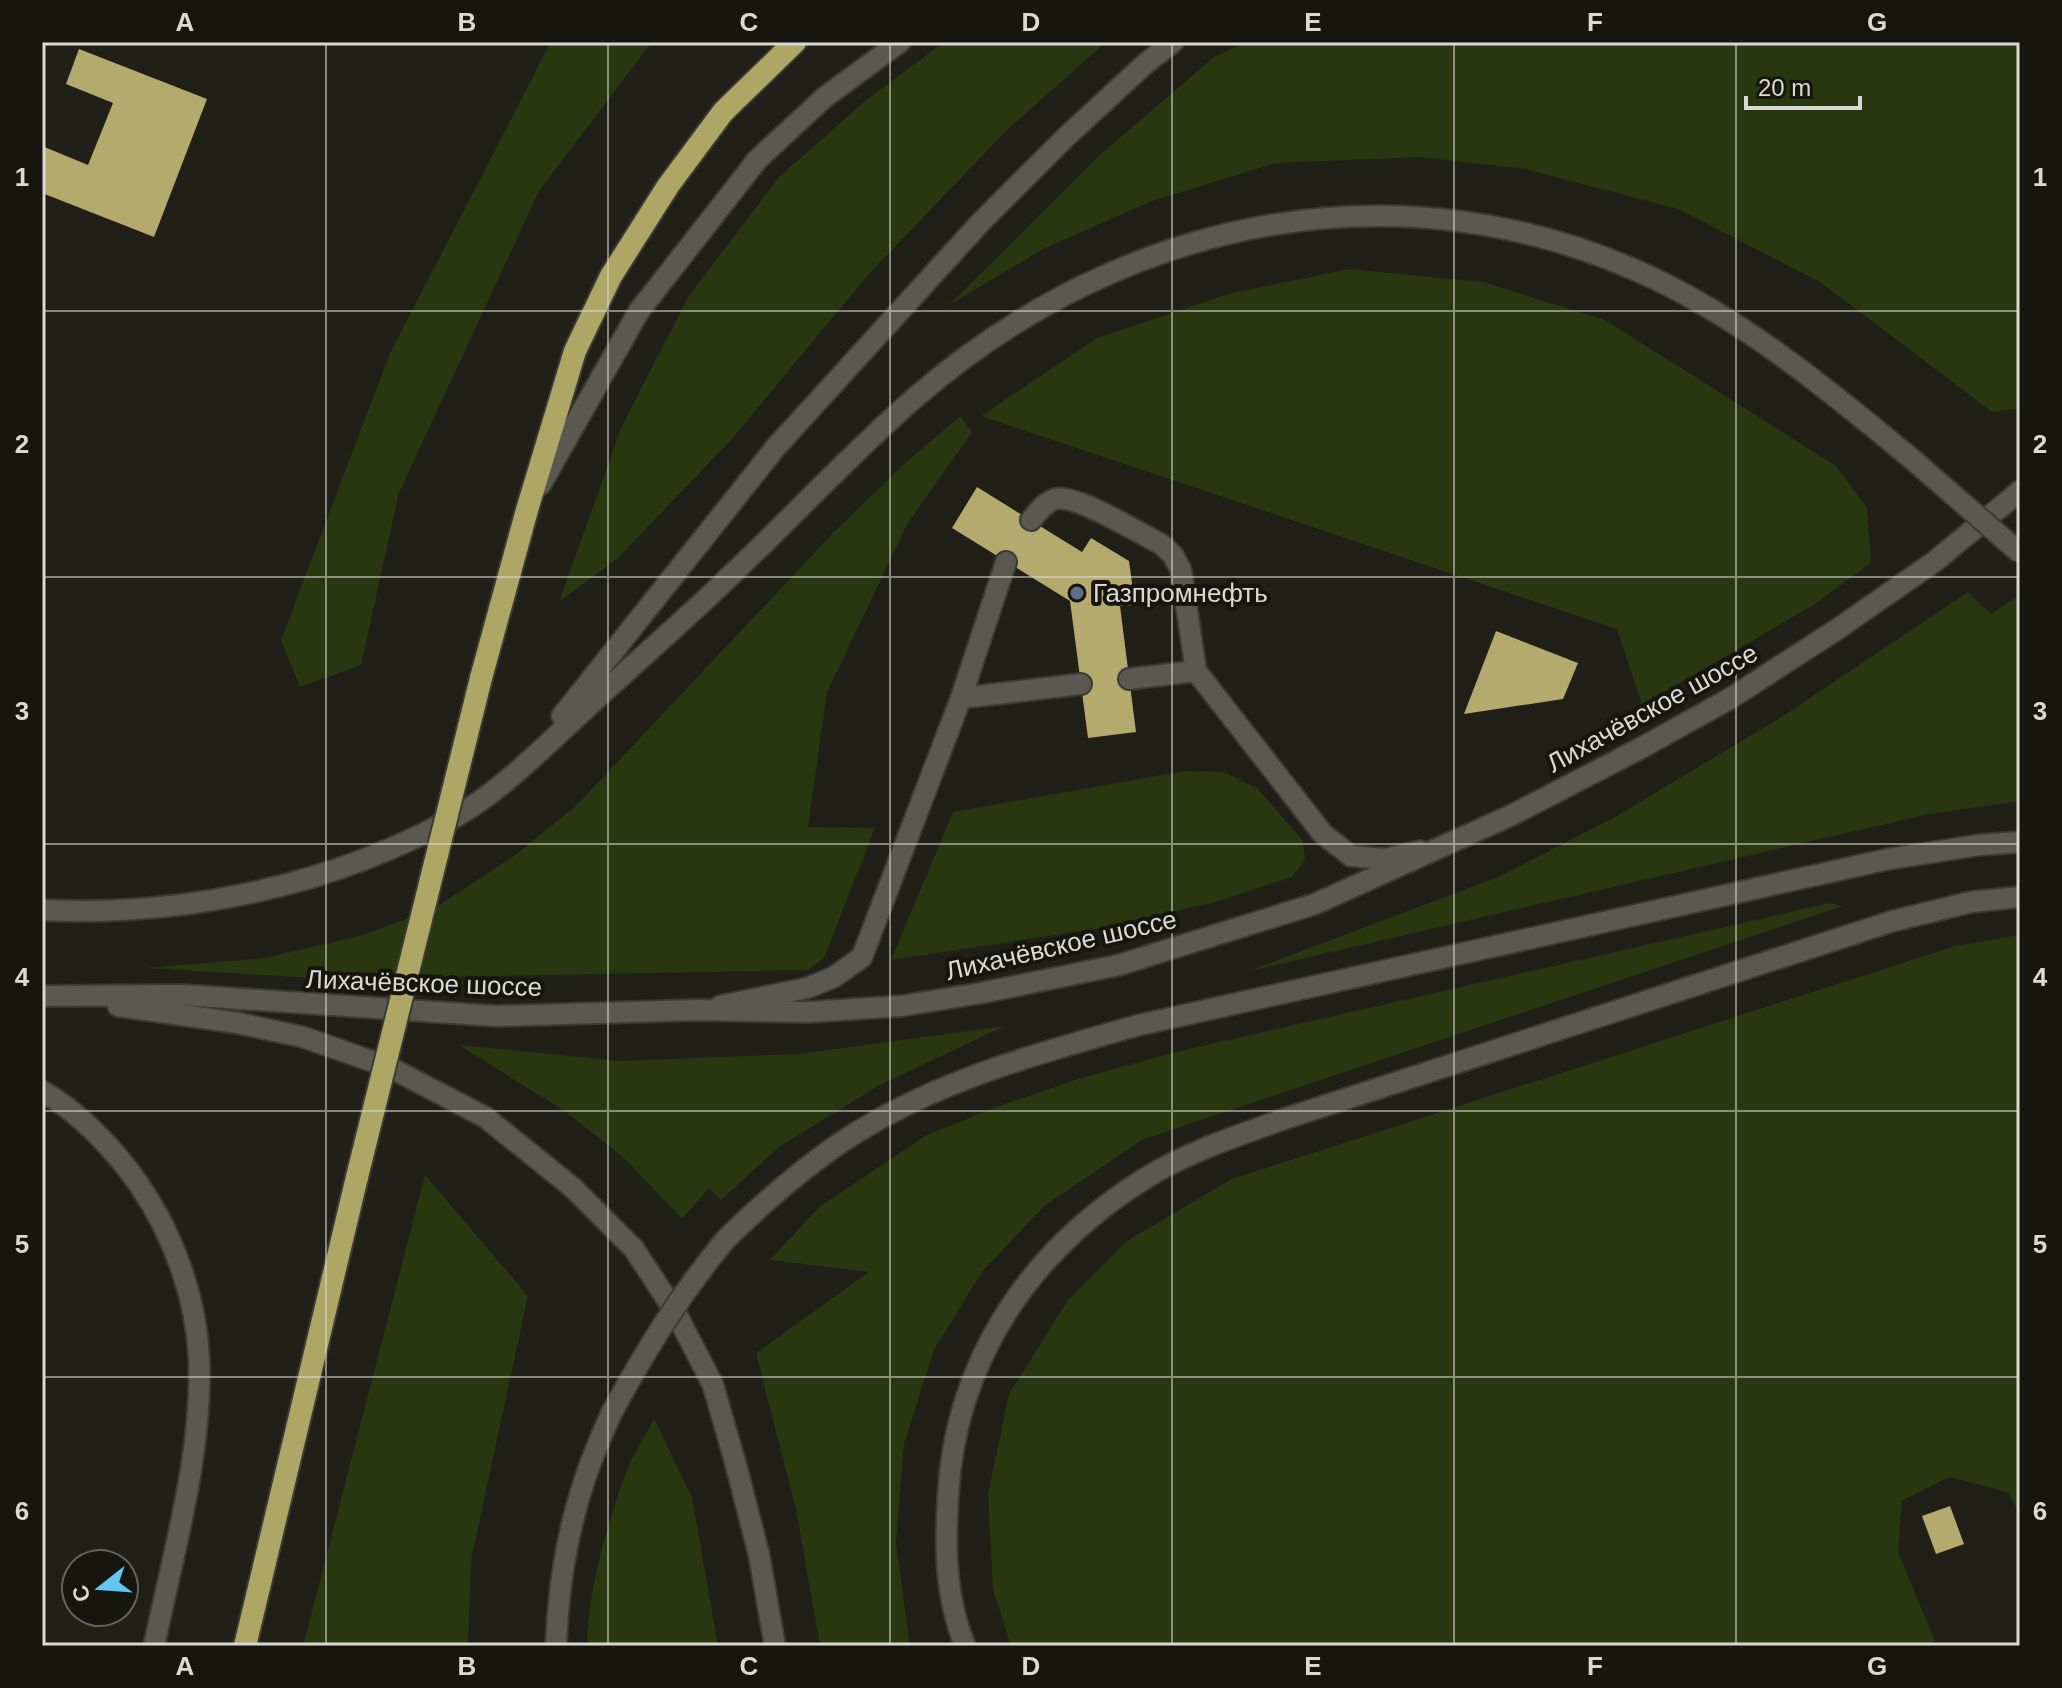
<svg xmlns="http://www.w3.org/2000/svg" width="2062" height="1688" viewBox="0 0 2062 1688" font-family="Arial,sans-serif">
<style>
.green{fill:#28370f}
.building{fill:#b5aa6d}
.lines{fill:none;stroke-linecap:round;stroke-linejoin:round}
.service-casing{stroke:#3b3b36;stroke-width:24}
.tertiary-casing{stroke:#3b3b36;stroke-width:24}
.secondary-casing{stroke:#3b3b36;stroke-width:24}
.trunk-casing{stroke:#3b3b36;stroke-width:26}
.service{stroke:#5a5951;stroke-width:20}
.tertiary{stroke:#5a5951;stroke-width:20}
.secondary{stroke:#5a5951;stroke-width:20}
.trunk{stroke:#ada664;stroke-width:22}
.tertiary-bridge-casing{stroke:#3b3b36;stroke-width:24;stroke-linecap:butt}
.secondary-bridge-casing{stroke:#3b3b36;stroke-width:24;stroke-linecap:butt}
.trunk-bridge-casing{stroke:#3b3b36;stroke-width:26;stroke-linecap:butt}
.tertiary-bridge{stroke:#5a5951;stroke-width:20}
.secondary-bridge{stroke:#5a5951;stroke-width:20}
.trunk-bridge{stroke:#ada664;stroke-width:22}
.grid{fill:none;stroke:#dadad5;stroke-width:2;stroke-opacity:0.55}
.service-dot{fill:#5c6f8a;stroke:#16150f;stroke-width:3}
.labels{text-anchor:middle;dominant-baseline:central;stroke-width:8;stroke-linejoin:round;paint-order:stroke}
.poi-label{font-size:26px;fill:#dadad5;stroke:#16150f;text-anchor:start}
.street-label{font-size:26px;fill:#dadad5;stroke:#16150f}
.neatline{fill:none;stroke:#dadad5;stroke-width:3}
.grid-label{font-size:26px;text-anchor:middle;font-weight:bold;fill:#dadad5}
</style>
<rect width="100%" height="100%" fill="#201f18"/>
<path class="green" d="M 551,42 L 652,42 L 539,191 L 399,493 L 361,665 L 300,687 L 281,640 L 390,353 Z
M 944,42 L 1106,42 L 1007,130 L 867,276 L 732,439 L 617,559 L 559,602 L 621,428 L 688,297 L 779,177 L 864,102 Z
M 1246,42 L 2020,42 L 2020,408 L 1992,412 L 1820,282 L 1678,209 L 1525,169 L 1421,157 L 1276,163 L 1152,201 L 1045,248 L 949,305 L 1100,155 L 1214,57 Z
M 1349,269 L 1483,282 L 1605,320 L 1836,466 L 1867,508 L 1871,563 L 1815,604 L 1642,705 L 1617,629 L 981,416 L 1097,338 L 1228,294 Z
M 960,416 L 972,432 L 908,523 L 827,692 L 808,827 L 875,828 L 824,958 L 808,970 L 332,979 L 146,968 L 265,958 L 363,935 L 433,909 L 514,856 L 577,805 L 832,534 L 904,464 Z
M 1968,592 L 1991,614 L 2015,598 L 2020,602 L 2020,801 L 1929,814 L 1249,971 L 1498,877 L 1615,817 L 1783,716 Z
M 1185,771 L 1224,772 L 1258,789 L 1303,841 L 1305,860 L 1292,877 L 1219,901 L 1101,928 L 891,960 L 953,812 Z
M 1830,903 L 1843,906 L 1142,1140 L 1044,1206 L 982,1272 L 934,1350 L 904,1444 L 896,1543 L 910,1646 L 820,1646 L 796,1509 L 756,1353 L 869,1272 L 770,1260 L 819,1207 L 925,1136 L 996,1107 L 1078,1079 L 1180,1051 Z
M 2020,935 L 2020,1515 L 2008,1492 L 1949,1477 L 1902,1501 L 1898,1552 L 1935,1641 L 1925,1646 L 1011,1646 L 993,1590 L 988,1494 L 1009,1394 L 1068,1300 L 1127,1241 L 1232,1179 L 1955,946 Z
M 1005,1026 L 878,1086 L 779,1147 L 721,1200 L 709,1188 L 682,1219 L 625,1159 L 566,1112 L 459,1045 L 621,1061 L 798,1054 Z
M 425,1175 L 528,1296 L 471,1560 L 468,1646 L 303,1646 Z
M 654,1419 L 692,1497 L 718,1646 L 587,1646 C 587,1592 607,1525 625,1475 C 632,1455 645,1437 654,1419 Z"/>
<path class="building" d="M 79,49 L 207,99 L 154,237 L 42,193 L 42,146 L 88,165 L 113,103 L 66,84 Z
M 977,487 L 1082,552 L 1091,538 L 1129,561 L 1135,605 L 1120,606 L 1136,732 L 1088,738 L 1070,601 L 952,528 Z
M 1496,631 L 1578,663 L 1563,699 L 1464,714 Z
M 1950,1506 L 1964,1544 L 1936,1554 L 1922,1516 Z"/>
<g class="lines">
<g class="service-casing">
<path id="service" d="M 1031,520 C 1038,512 1045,502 1055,499 C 1077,494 1138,533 1161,544 L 1173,555 L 1181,570 L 1196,671
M 1129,679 L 1196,671 L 1323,834 L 1351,856 L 1384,859 L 1420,851
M 961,698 L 1006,562
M 720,1006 L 807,988 L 834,977 L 862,957 L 961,698 L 1081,684"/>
</g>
<g class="tertiary-casing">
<path id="tertiary" d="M 726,1239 C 767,1199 810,1161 859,1131 C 945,1078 1043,1052 1139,1025 L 1889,859 L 1979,845 L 2020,842
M 556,1646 C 558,1591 566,1537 583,1485 C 590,1461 601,1437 611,1414
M 965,1646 C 945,1596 945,1549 948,1497 C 955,1360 1030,1251 1144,1179 C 1187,1152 1237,1136 1284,1119 L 1893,921 L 1971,902 L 2020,897"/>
</g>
<g class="secondary-casing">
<path id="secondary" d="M 541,484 L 639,311 L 758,159 L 825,97 L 900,42
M 562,716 L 776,447 L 980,223 L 1066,137 L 1145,64 L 1173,42
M 42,910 C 184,917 337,885 460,814 C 505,788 554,737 593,702 C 638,660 685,620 729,577 C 792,518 851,453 917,396 C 1124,217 1402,159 1655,279 C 1749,324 1832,393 1912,459
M 42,996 L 183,995 L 496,1016 L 697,1010 L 810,1012 L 901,1006 L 981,993 L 1119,965 L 1315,904 L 1514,814 L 1641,748 L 1731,698 L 1836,630 L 1934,562 L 2020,491
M 118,1006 L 238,1023 L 303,1037 L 391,1068 L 485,1117 L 572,1187 L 634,1249 L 676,1313 L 713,1385 L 736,1465 L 759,1555 L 775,1646
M 42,1091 C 79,1112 113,1148 138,1183 C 173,1234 196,1296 199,1358 C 203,1452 173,1554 154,1646"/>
</g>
<g class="trunk-casing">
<path id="trunk" d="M 481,678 L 527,510 L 575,351 L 611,276 L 668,186 L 723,112 L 795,42
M 245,1646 L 357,1177"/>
</g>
<use href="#service" class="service"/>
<use href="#tertiary" class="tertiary"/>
<use href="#secondary" class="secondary"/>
<use href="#trunk" class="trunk"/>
<g class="tertiary-bridge-casing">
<path id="tertiary-bridge" d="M 611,1414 C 646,1349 679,1296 726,1239"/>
</g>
<g class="secondary-bridge-casing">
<path id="secondary-bridge" d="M 1912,459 L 2020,553"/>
</g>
<g class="trunk-bridge-casing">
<path id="trunk-bridge" d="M 357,1177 L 481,678"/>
</g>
<use href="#tertiary-bridge" class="tertiary-bridge"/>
<use href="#secondary-bridge" class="secondary-bridge"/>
<use href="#trunk-bridge" class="trunk-bridge"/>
</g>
<path class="grid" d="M 326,42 L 326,1646M 608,42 L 608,1646M 890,42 L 890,1646M 1172,42 L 1172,1646M 1454,42 L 1454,1646M 1736,42 L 1736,1646M 42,311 L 2020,311M 42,577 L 2020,577M 42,844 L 2020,844M 42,1111 L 2020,1111M 42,1377 L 2020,1377"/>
<circle class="service-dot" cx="1077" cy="593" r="8"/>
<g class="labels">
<g class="poi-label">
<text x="1093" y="593">Газпромнефть</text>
</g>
<g class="street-label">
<text transform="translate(1652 708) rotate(-29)">Лихачёвское шоссе</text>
<text transform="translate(1061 945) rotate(-13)">Лихачёвское шоссе</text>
<text transform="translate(424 983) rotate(2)">Лихачёвское шоссе</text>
</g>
</g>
<rect width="2062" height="1688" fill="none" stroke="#16150f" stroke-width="88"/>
<g transform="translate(100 1588) rotate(253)"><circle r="38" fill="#16150f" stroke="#64645e" stroke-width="2"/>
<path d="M0-6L14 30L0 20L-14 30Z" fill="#64c5ee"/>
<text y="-12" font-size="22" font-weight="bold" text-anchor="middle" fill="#dadad5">С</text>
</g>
<path d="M1746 96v12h114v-12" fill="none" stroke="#dadad5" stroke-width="4"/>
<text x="1758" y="96" font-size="24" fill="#dadad5" stroke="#16150f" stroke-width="6" paint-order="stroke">20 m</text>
<rect x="44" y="44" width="1974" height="1600" class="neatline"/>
<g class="grid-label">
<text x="185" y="31">A</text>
<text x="467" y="31">B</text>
<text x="749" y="31">C</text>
<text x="1031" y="31">D</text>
<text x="1313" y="31">E</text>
<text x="1595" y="31">F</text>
<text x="1877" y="31">G</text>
<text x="22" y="186">1</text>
<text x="2040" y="186">1</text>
<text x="22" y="453">2</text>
<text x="2040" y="453">2</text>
<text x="22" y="720">3</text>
<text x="2040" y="720">3</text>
<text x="22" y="986">4</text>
<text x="2040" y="986">4</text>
<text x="22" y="1253">5</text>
<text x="2040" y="1253">5</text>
<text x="22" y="1520">6</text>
<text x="2040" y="1520">6</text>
<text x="185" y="1675">A</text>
<text x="467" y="1675">B</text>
<text x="749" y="1675">C</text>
<text x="1031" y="1675">D</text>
<text x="1313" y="1675">E</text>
<text x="1595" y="1675">F</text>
<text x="1877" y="1675">G</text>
</g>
</svg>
